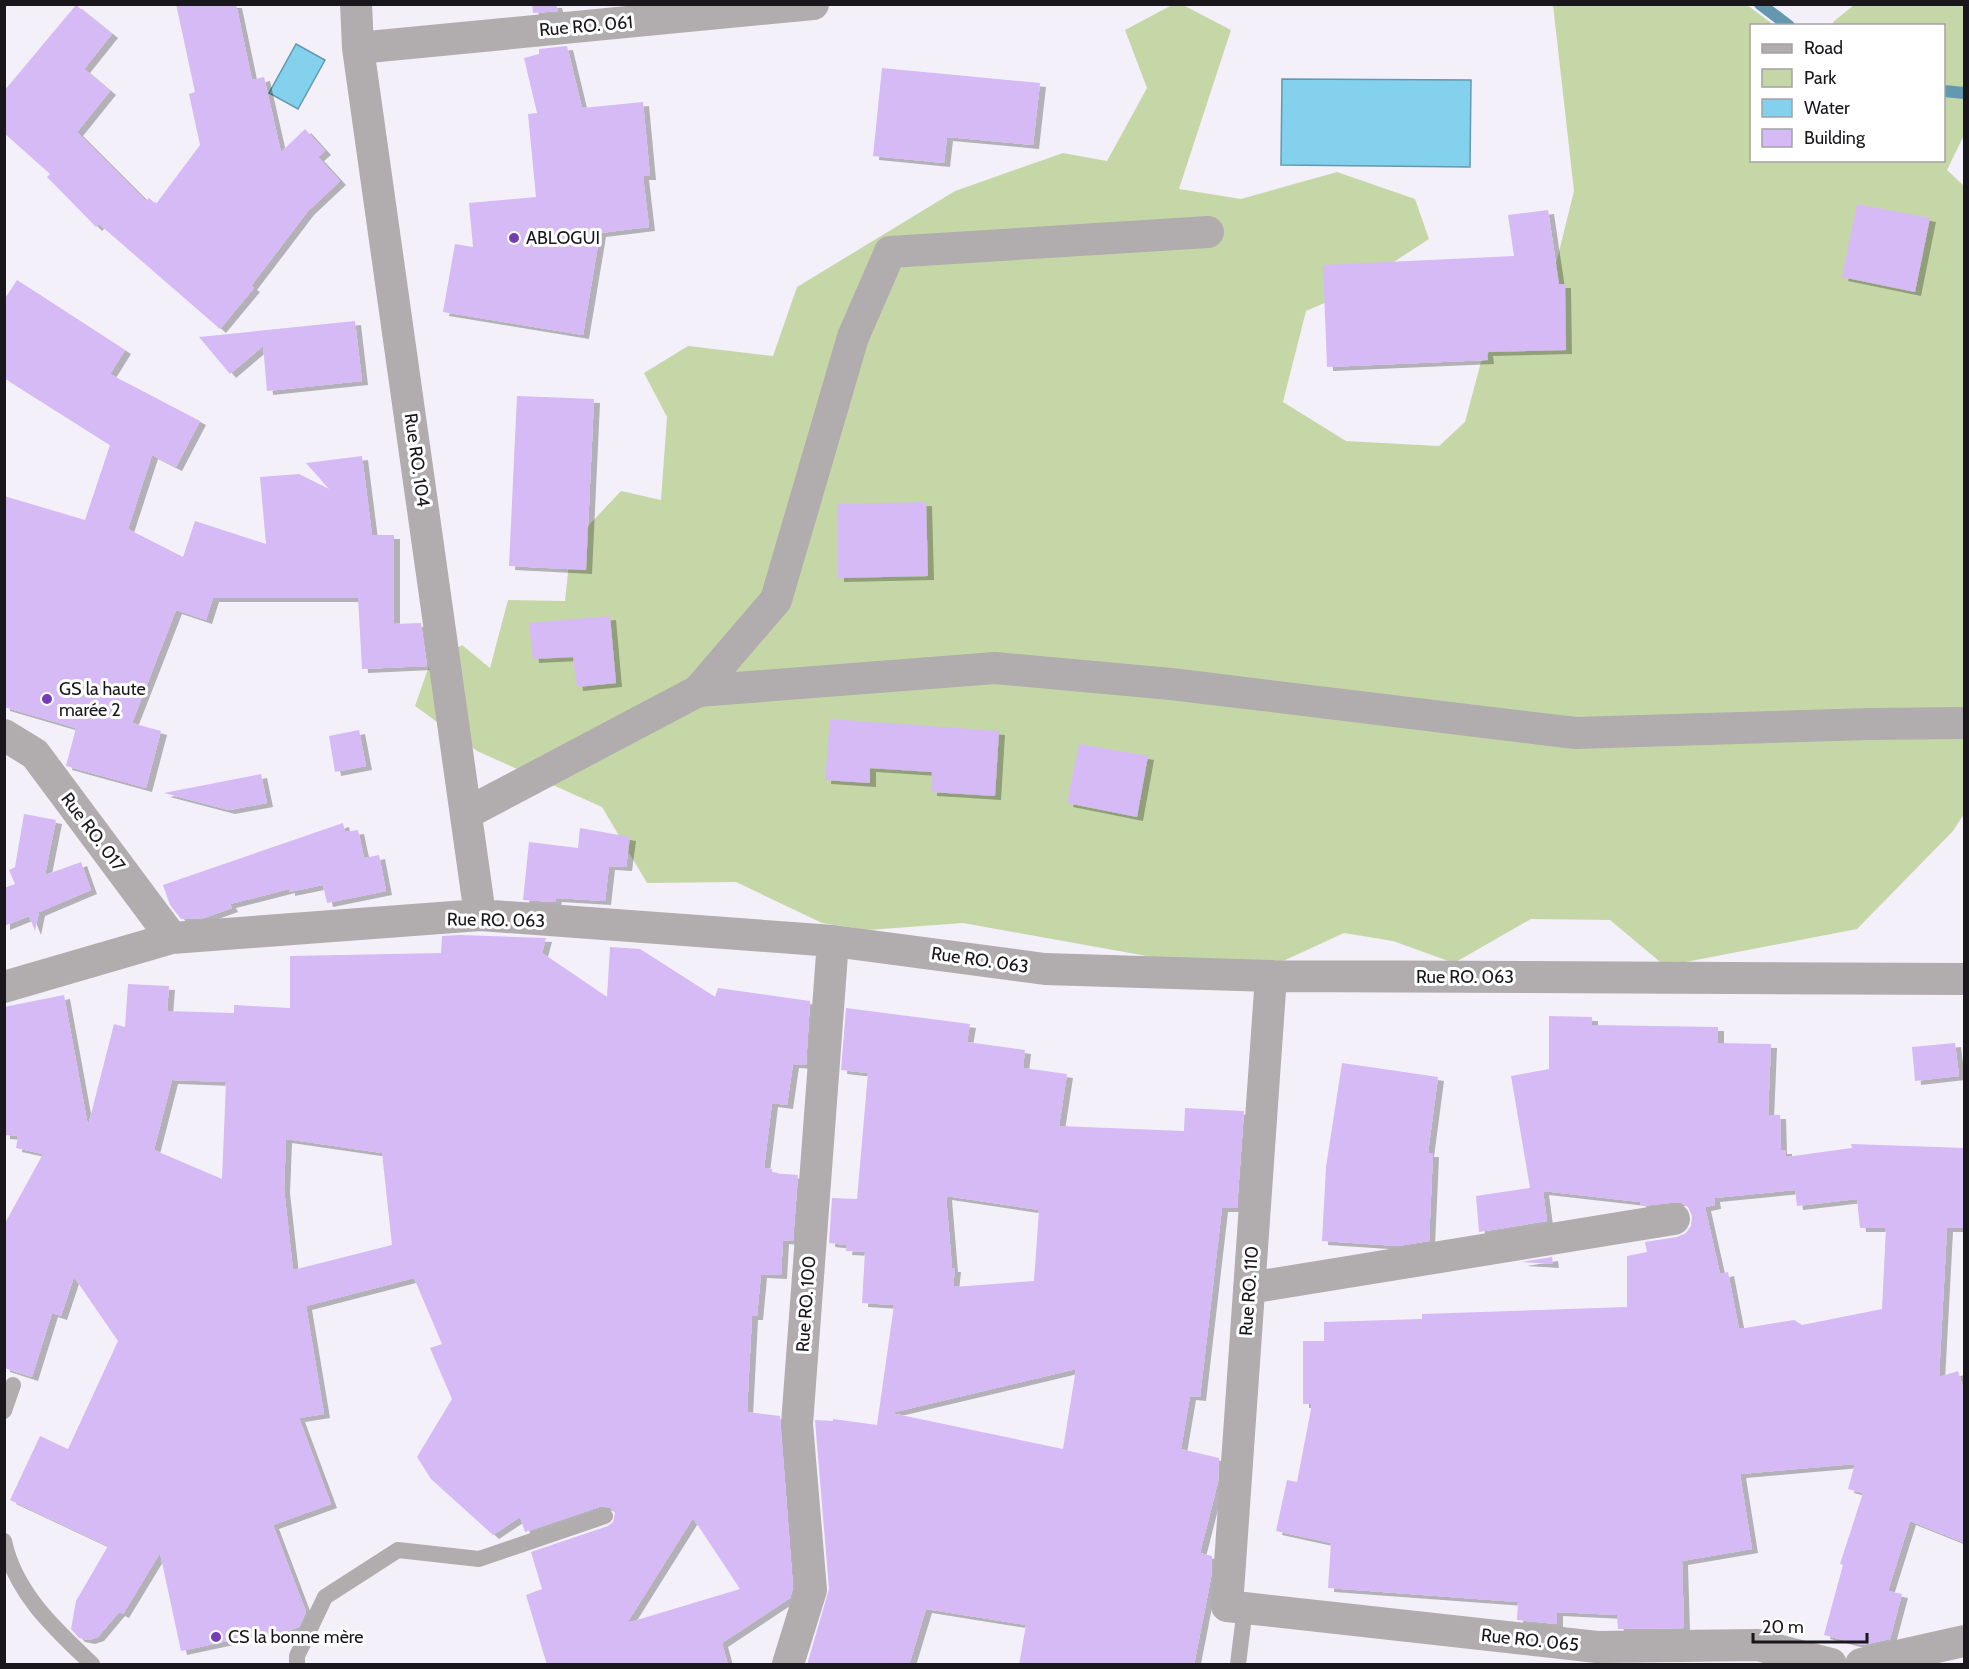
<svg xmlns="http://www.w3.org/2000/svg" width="1969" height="1669" viewBox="0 0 1969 1669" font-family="Cabin,sans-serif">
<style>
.green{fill:#c6d7a7}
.water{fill:#83d1ed;stroke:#6399ae;stroke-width:1.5}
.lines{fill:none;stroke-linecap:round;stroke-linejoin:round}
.stream{stroke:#6399ae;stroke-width:12}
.building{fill:#d5baf5;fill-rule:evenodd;filter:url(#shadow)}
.lane{stroke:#b1acad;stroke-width:16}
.street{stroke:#b1acad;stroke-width:32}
.poi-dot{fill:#763cb3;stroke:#fff;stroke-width:2}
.labels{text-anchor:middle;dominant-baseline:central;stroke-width:6;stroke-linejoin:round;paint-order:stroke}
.street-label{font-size:18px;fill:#19171b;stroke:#fff}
.poi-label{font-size:18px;fill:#19171b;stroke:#fff;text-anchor:start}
</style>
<defs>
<filter id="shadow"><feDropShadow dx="6" dy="4" stdDeviation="0" flood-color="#0004"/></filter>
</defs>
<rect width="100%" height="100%" fill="#f4f0fa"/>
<path class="green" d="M 1172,5 L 1183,5 L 1231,30 L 1179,189 L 1241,199 L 1337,172 L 1415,199 L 1429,239 L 1343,295 L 1306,311 L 1283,402 L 1346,441 L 1439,446 L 1465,422 L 1481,362 L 1552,280 L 1574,191 L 1553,5 L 1747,5 L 1774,25 L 1752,26 L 1752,160 L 1944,160 L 1944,26 L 1833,26 L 1833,22 L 1854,5 L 1964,5 L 1964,135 L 1947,170 L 1964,186 L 1964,814 L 1953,831 L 1857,929 L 1665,966 L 1610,920 L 1531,919 L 1454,963 L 1393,941 L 1344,933 L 1281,962 L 1152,957 L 963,923 L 868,930 L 822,923 L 736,882 L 647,883 L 602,807 L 477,751 L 415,706 L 429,666 L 462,645 L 490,668 L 508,600 L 565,601 L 571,544 L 621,491 L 661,500 L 667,417 L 644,373 L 688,346 L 773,356 L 797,287 L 955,191 L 1063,153 L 1107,161 L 1147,88 L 1125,30 Z"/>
<path class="water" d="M 296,44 L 325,60 L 298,109 L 269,93 Z
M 1282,79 L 1471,80 L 1470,167 L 1281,165 Z"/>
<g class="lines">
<path class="stream" d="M 1760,4 L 1789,26
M 1944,91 L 1964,93"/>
</g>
<path class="building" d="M 176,4 L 236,4 L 252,80 L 264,77 L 281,152 L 305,129 L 325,151 L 318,157 L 340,181 L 308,211 L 251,286 L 254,288 L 220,329 L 99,224 L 96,227 L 47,177 L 50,174 L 4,133 L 4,91 L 76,5 L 112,34 L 84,69 L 110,91 L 77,132 L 146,201 L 149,198 L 156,204 L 200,145 L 189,94 L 195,92 Z
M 532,4 L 556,4 L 558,11 L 533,13 Z
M 567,46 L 582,108 L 643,102 L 650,176 L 643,176 L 649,227 L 600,233 L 583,335 L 443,312 L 455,244 L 473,247 L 469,203 L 536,197 L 528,114 L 537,113 L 524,58 L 539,54 L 539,49 Z
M 882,68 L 1040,83 L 1033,145 L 947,137 L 944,163 L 873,156 Z
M 1857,204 L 1930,218 L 1915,292 L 1842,277 Z
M 1548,210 L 1559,284 L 1565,284 L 1566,350 L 1487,352 L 1488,360 L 1327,367 L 1323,265 L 1514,256 L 1508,215 Z
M 17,280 L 125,350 L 110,374 L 200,421 L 176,467 L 152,455 L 128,529 L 183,557 L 195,521 L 266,544 L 260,477 L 299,474 L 329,489 L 306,463 L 362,456 L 372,535 L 394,535 L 394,624 L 421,623 L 427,666 L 362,669 L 358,598 L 213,598 L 206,620 L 176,610 L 132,723 L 161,731 L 146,788 L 66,766 L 76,728 L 4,707 L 4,496 L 85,520 L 110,445 L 4,378 L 4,300 Z
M 355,321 L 362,381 L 267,391 L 263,346 L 230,374 L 199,337 Z
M 517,396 L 594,399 L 586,570 L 509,566 Z
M 926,502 L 928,576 L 838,578 L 837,504 Z
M 610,616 L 616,683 L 577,687 L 573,657 L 533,659 L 529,623 Z
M 830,719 L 999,731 L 995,796 L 931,792 L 932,772 L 870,768 L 870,783 L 825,780 Z
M 359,730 L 366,766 L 335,772 L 329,736 Z
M 1079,744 L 1148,756 L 1137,817 L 1067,803 Z
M 261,774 L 267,803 L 229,810 L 164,793 Z
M 24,814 L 56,820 L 45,875 L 81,862 L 91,890 L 39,912 L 35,931 L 29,916 L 4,926 L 4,888 L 15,884 L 9,870 L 15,867 Z
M 343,823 L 345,832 L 358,830 L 364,858 L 379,855 L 386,891 L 327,903 L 323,885 L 289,892 L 289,889 L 230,904 L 232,908 L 204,918 L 181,919 L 170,905 L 163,885 Z
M 580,828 L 630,837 L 626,867 L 609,866 L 605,901 L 556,898 L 555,902 L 523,900 L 529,842 L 578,848 Z
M 460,935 L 546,938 L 542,953 L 607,997 L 610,947 L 640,949 L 715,997 L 718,988 L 810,1001 L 806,1065 L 793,1064 L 787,1105 L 772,1103 L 764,1168 L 772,1169 L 772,1173 L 798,1175 L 793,1241 L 783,1240 L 781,1275 L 761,1274 L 757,1316 L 752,1316 L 747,1412 L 780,1416 L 793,1588 L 790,1598 L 722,1643 L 728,1665 L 547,1665 L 526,1595 L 542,1589 L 531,1552 L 608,1526 L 613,1522 L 615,1513 L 611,1508 L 602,1506 L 525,1532 L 520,1517 L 493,1535 L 431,1479 L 417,1457 L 452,1399 L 430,1348 L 442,1344 L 414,1278 L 306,1306 L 324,1414 L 299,1418 L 331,1504 L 273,1525 L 306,1612 L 299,1627 L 268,1638 L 266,1633 L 181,1651 L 160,1553 L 123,1614 L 119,1612 L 98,1637 L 89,1640 L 79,1638 L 71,1629 L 76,1601 L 108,1546 L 10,1500 L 40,1436 L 68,1449 L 118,1341 L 74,1277 L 61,1316 L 52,1313 L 32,1377 L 4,1368 L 4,1225 L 43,1154 L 16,1148 L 18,1136 L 4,1135 L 4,1007 L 64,995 L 88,1126 L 114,1024 L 125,1027 L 128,984 L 169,986 L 167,1011 L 234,1013 L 234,1005 L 290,1008 L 290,956 L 441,953 L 442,936 ZM 172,1080 L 226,1082 L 222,1179 L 154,1150 ZM 286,1139 L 382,1153 L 392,1245 L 293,1270 L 284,1189 ZM 693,1518 L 740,1589 L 627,1623 Z
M 846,1008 L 970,1024 L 967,1042 L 1025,1050 L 1023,1068 L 1067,1074 L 1059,1126 L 1184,1131 L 1185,1108 L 1244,1111 L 1237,1208 L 1222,1208 L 1200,1397 L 1190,1396 L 1181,1449 L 1219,1458 L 1218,1482 L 1200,1553 L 1212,1556 L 1211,1578 L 1194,1665 L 1019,1665 L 1026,1625 L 926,1609 L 909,1665 L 807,1665 L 829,1589 L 815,1420 L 833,1421 L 833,1419 L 877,1425 L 894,1305 L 862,1303 L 865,1252 L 846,1251 L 847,1245 L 829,1243 L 832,1198 L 857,1199 L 868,1073 L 841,1070 ZM 946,1196 L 1039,1210 L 1034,1281 L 953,1287 L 955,1268 L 952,1268 ZM 1076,1369 L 1063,1449 L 891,1413 Z
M 1549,1016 L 1592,1017 L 1592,1025 L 1718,1027 L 1718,1043 L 1771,1044 L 1768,1115 L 1780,1115 L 1781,1150 L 1786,1150 L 1786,1157 L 1852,1148 L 1851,1144 L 1965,1148 L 1965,1228 L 1947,1228 L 1939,1377 L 1958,1371 L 1965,1394 L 1965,1543 L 1910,1521 L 1888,1591 L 1902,1594 L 1890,1639 L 1862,1645 L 1824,1635 L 1843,1565 L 1840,1564 L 1863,1493 L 1848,1489 L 1855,1464 L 1740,1474 L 1752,1549 L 1682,1561 L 1684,1628 L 1618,1629 L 1617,1615 L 1557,1612 L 1557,1624 L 1517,1620 L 1518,1602 L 1328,1588 L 1331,1543 L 1276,1531 L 1287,1480 L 1297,1482 L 1312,1404 L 1303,1404 L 1303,1341 L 1324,1341 L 1324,1322 L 1422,1319 L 1422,1314 L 1627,1307 L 1627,1256 L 1647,1252 L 1645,1242 L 1677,1237 L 1686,1233 L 1691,1226 L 1692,1216 L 1688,1207 L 1680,1202 L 1641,1206 L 1640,1202 L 1543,1191 L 1547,1221 L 1479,1232 L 1476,1196 L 1530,1188 L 1511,1076 L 1549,1069 ZM 1795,1190 L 1797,1206 L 1857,1199 L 1860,1228 L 1886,1228 L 1882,1309 L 1802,1325 L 1794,1320 L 1739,1329 L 1728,1272 L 1720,1274 L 1705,1207 L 1715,1205 L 1714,1198 Z
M 1955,1043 L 1959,1076 L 1915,1081 L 1912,1047 Z
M 1342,1063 L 1438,1077 L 1428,1153 L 1433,1153 L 1429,1241 L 1398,1246 L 1322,1241 L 1326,1167 Z
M 1552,1257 L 1553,1264 L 1521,1262 Z"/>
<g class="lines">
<path class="lane" d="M 4,1411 L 13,1385
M 4,1541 C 15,1593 55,1629 92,1664
M 297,1664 L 297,1656 L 325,1597 L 398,1550 L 479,1559 L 605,1516
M 1238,1664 L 1245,1608"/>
<path class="street" d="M 356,4 L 358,48 L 480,915
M 358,48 L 813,4
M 698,691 L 995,668 L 1171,684 L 1575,733 L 1870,724 L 1964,723
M 4,735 L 35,754 L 172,938
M 467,813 L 698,691 L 776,600 L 853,337 L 890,252 L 1208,232
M 1271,976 L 1227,1606 L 1597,1647 L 1758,1645 L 1831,1664
M 4,987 L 172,938 L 480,915 L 833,941 L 1045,969 L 1271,976 L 1964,979
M 1249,1288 L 1674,1219
M 788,1664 L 811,1590 L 797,1424 L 833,941
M 1861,1664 L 1964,1641"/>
</g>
<g class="poi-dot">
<circle cx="514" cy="238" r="6"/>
<circle cx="47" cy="699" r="6"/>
<circle cx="216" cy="1637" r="6"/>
</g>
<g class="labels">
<g class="street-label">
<text transform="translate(586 26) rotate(-5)">Rue RO. 061</text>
<text transform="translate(417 460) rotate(82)">Rue RO. 104</text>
<text transform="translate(93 832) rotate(53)">Rue RO. 017</text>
<text transform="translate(496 920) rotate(1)">Rue RO. 063</text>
<text transform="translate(980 960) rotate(8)">Rue RO. 063</text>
<text x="1465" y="977">Rue RO. 063</text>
<text transform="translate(1249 1291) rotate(-86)">Rue RO. 110</text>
<text transform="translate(806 1304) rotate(-86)">Rue RO. 100</text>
<text transform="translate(1530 1640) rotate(6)">Rue RO. 065</text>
</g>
<g class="poi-label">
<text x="526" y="238">ABLOGUI</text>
<text x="59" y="689">GS la haute<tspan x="59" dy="21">marée 2</tspan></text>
<text x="228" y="1637">CS la bonne mère</text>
</g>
</g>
<rect width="1969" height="1669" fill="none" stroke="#19171b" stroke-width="12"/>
<rect x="1750" y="24" width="195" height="138" fill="#ffffff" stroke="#a3a2a4" stroke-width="1.5"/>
<rect x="1762" y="44" width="30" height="9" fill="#b1acad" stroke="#a3a2a4" stroke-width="1.5"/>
<text x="1804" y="54" font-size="18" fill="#19171b">Road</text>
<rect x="1762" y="69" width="30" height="18" fill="#c6d7a7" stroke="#a3a2a4" stroke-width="1.5"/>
<text x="1804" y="84" font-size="18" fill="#19171b">Park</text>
<rect x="1762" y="99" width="30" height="18" fill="#83d1ed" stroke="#a3a2a4" stroke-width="1.5"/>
<text x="1804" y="114" font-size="18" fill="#19171b">Water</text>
<rect x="1762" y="129" width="30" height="18" fill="#d5baf5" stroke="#a3a2a4" stroke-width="1.5"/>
<text x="1804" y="144" font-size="18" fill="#19171b">Building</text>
<path d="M1753 1633v9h114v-9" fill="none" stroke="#19171b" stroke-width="3"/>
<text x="1762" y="1633" font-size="18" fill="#19171b" stroke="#ffffff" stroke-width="4.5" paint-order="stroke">20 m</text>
</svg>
